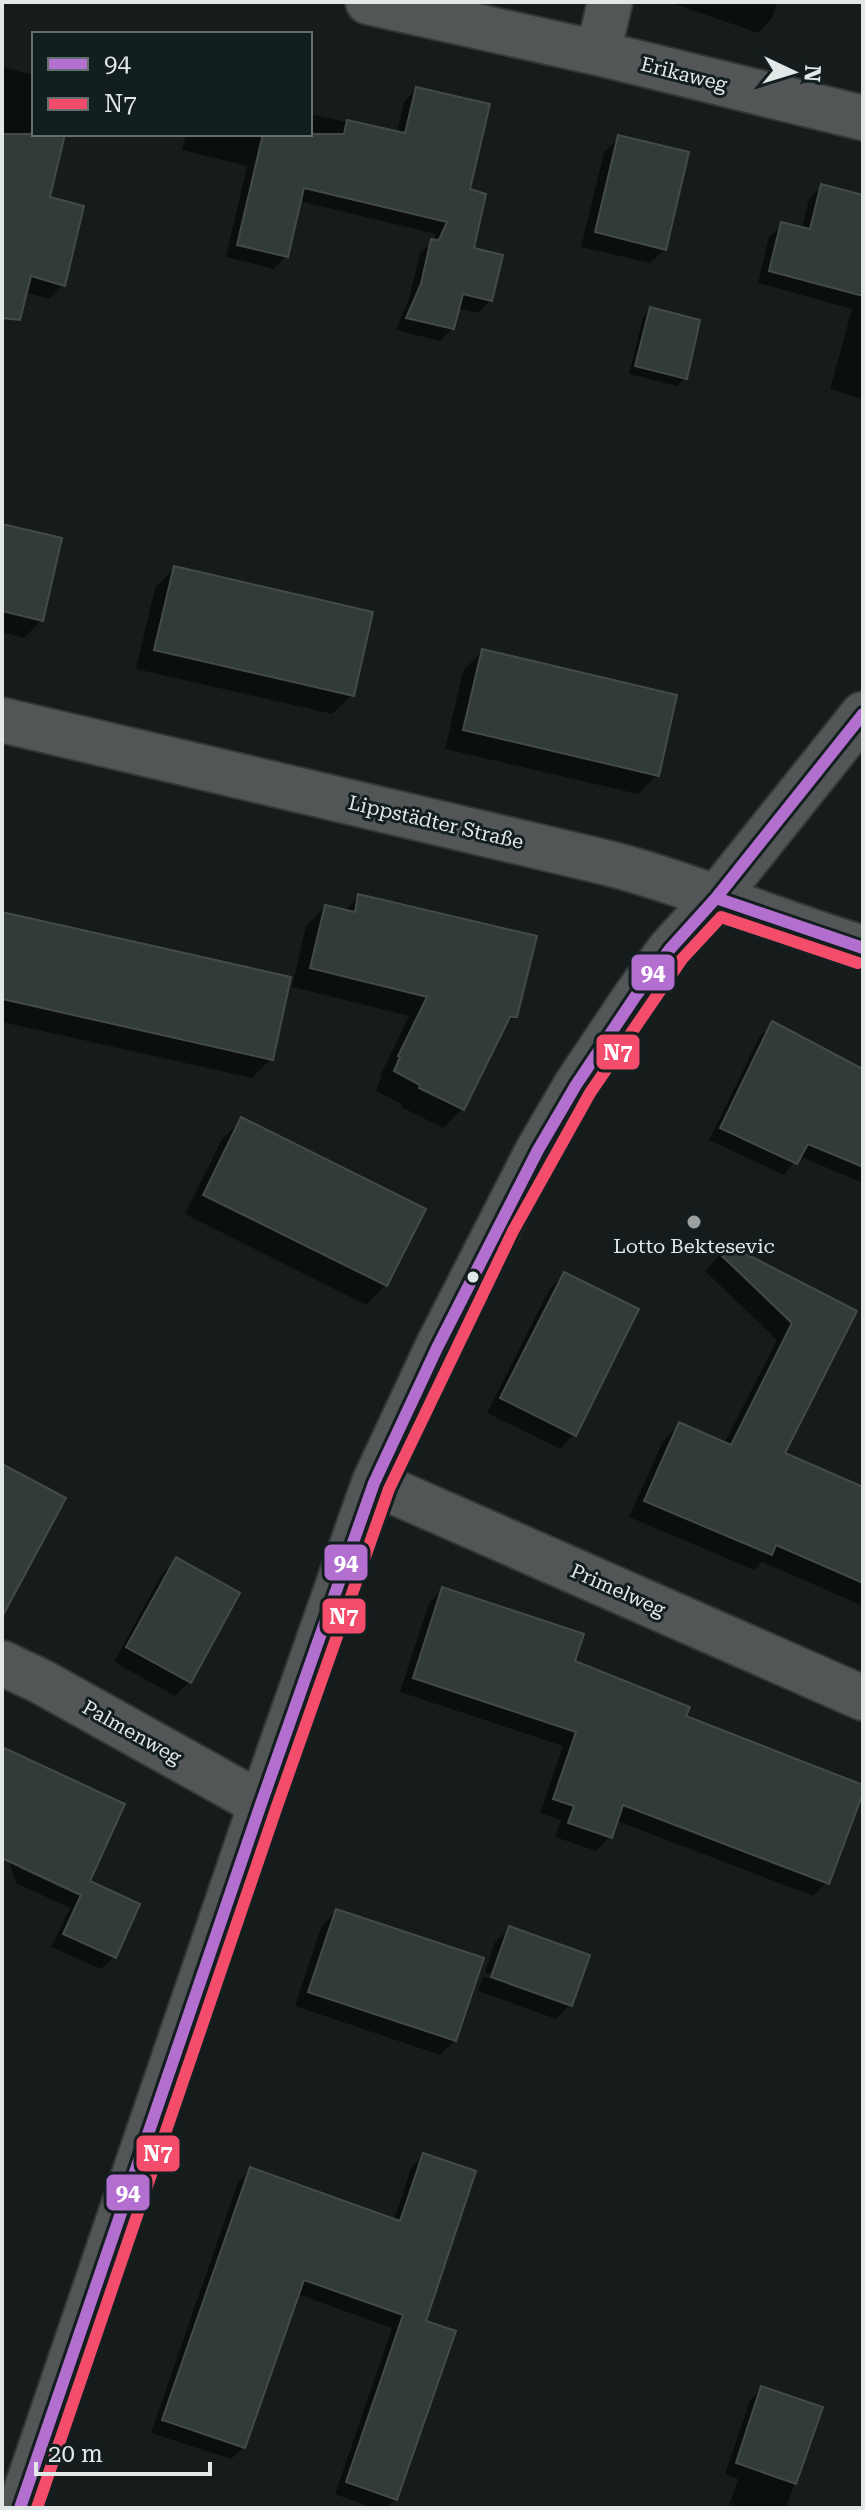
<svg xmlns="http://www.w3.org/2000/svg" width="865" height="2510" viewBox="0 0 865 2510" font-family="'Roboto Serif',serif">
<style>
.shadow{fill:#0007;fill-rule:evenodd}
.building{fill:#313b3a;stroke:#444a49;stroke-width:2}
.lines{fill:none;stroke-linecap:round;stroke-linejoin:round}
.minor-casing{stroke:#323737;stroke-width:48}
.minor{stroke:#525656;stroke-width:44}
.bus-1-casing{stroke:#131f1e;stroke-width:18}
.bus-2-casing{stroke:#131f1e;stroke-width:18}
.bus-1{stroke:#b36fd0;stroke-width:12}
.bus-2{stroke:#f44d6c;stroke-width:12}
.poi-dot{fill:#9aa1a0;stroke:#131f1e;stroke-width:3}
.bus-dot{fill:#e1e8e7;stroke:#131f1e;stroke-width:3}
.labels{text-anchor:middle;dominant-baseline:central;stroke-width:6;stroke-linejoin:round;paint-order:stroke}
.street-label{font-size:20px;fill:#e1e8e7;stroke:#131f1e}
.poi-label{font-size:20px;fill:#e1e8e7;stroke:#131f1e}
.line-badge{stroke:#131f1e;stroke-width:3}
.badge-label{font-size:22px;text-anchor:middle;font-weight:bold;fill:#fff}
</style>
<rect width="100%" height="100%" fill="#161c1c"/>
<path class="shadow" d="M 669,2 L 778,2 L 772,18 L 758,33 Z
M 2,67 L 34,75 L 34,134 L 63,134 L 38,195 L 63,285 L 49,299 L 2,286 Z
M 416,89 L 467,190 L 471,250 L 491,300 L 478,313 L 457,308 L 453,328 L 440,341 L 396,330 L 409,299 L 420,253 L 433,241 L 436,234 L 299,201 L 286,256 L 274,269 L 226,257 L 247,166 L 182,150 L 186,134 L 310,134 L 310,114 L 397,133 L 404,102 Z
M 619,138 L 665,249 L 650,263 L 581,247 L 604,152 Z
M 822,186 L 863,197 L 863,399 L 830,389 L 852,309 L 758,283 L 769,237 L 782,224 L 802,229 L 809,199 Z
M 650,310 L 685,378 L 677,386 L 629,374 L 643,317 Z
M 2,526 L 42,620 L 24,638 L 2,632 Z
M 174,568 L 352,695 L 332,714 L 136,669 L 155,588 Z
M 482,651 L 657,775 L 638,794 L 445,749 L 463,671 Z
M 359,896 L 515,1016 L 502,1030 L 462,1109 L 443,1128 L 401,1107 L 402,1104 L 376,1091 L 381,1077 L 380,1076 L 409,1016 L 292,987 L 306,926 L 325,907 L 344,911 Z
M 2,910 L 13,913 L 12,917 L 271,1059 L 252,1078 L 2,1022 Z
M 773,1024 L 863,1112 L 863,1183 L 799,1156 L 784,1175 L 709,1140 L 760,1036 Z
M 242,1120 L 386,1285 L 366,1305 L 185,1214 L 222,1139 Z
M 727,1246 L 854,1312 L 782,1454 L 863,1490 L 863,1606 L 762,1562 L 754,1570 L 629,1517 L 663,1441 L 679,1425 L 724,1444 L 777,1340 L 705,1271 Z
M 564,1274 L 574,1434 L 560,1449 L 487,1413 L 550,1288 Z
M 176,1560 L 190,1681 L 175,1696 L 114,1662 L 162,1574 Z
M 443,1589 L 573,1662 L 684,1718 L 863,1787 L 827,1882 L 813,1896 L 617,1821 L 610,1837 L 596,1851 L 555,1837 L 561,1820 L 540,1813 L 563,1746 L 400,1692 L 429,1603 Z
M 2,1749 L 87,1882 L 114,1957 L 101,1969 L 51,1947 L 70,1908 L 16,1883 L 5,1849 L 2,1847 ZM 20,1864 L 79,1891 L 79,1896 L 18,1868 Z
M 337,1911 L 455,2040 L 440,2055 L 295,2006 L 322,1925 Z
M 510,1928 L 570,2005 L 556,2019 L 478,1991 L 483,1976 L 565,2005 L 565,2001 L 485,1972 L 495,1942 Z
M 424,2155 L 424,2322 L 395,2499 L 387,2508 L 373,2508 L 335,2494 L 392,2328 L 297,2294 L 244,2447 L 231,2459 L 151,2433 L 238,2182 L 251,2169 L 394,2220 L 411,2168 Z
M 762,2389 L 821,2409 L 786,2508 L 728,2508 L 738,2479 L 725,2474 L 750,2400 Z"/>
<path class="building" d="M 416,87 L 490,104 L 470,189 L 486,194 L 474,248 L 503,255 L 492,301 L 463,294 L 454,329 L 406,318 L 421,284 L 431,239 L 439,240 L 447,222 L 304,188 L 288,257 L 237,245 L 263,134 L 344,134 L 347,120 L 405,133 Z
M 2,134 L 65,134 L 50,197 L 84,206 L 65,286 L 31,276 L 20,320 L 2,318 Z
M 618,135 L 689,152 L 666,250 L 595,232 Z
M 821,184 L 863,195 L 863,296 L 769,271 L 781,222 L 810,229 Z
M 650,307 L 700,320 L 687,379 L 635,366 Z
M 2,524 L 62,538 L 43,621 L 2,611 Z
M 174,566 L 373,612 L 354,696 L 154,650 Z
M 482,649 L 677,695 L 659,776 L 463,730 Z
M 358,894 L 537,936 L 517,1017 L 510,1017 L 464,1110 L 419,1088 L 420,1085 L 394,1071 L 400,1057 L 398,1056 L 427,997 L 310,968 L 325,905 L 355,912 Z
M 2,912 L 291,977 L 273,1060 L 2,999 Z
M 772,1021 L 863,1069 L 863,1167 L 808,1144 L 797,1164 L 720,1128 Z
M 241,1117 L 426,1209 L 387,1286 L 203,1195 Z
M 727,1244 L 857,1311 L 785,1453 L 863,1487 L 863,1583 L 776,1545 L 772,1555 L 644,1501 L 679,1422 L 731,1445 L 792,1323 L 720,1254 Z
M 564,1272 L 639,1309 L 576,1436 L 500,1398 Z
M 2,1464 L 66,1498 L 2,1617 Z
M 176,1557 L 240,1593 L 191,1683 L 126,1647 Z
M 442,1587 L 584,1634 L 575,1661 L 690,1707 L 686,1716 L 863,1785 L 863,1793 L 829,1884 L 623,1805 L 612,1838 L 568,1823 L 574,1806 L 553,1799 L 576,1732 L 413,1678 Z
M 2,1747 L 125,1804 L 90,1881 L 140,1904 L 116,1958 L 63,1934 L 81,1895 L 2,1858 Z
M 336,1909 L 484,1958 L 456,2041 L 308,1992 Z
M 509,1926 L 590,1955 L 572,2006 L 491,1977 Z
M 423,2153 L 476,2171 L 426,2321 L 456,2331 L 397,2500 L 346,2482 L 403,2315 L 304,2280 L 245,2448 L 162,2420 L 250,2167 L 400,2221 Z
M 761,2386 L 823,2407 L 796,2484 L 736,2463 Z"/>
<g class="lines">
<g class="minor-casing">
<path id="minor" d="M 368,2 L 598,53 L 863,118
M 598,53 L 610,2
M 2,720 L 608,863 C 695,886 777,922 863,948
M 374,1483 L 863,1698
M 2,1663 L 42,1682 L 261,1804
M 20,2508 L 261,1804 L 374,1483 L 437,1348 L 538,1150 L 576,1085 L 635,997 L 670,949 L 716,898 L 863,714"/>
</g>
<use href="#minor" class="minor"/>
<g class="bus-1-casing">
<path id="bus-1" d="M 716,898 L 863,948
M 20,2508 L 261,1804 L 374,1483 L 437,1348 L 538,1150 L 576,1085 L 635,997 L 670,949 L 716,898 L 863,714"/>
</g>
<g class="bus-2-casing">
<path id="bus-2" d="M 37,2508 L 276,1809 L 389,1489 L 513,1231 L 590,1093 L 682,959 L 721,917 L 858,963"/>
</g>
<use href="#bus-1" class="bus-1"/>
<use href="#bus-2" class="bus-2"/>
</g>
<circle class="poi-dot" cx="694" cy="1222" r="8"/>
<circle class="bus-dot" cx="473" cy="1277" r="7"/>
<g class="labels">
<g class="street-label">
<text transform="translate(684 74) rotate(14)">Erikaweg</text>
<text transform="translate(436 822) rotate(13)">Lippstädter Straße</text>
<text transform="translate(618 1590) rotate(24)">Primelweg</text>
<text transform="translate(132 1732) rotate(29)">Palmenweg</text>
</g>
<g class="poi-label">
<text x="694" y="1246">Lotto Bektesevic</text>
</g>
</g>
<g class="line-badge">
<rect x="630" y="953" width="46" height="39" rx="8" fill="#b36fd0"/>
<rect x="595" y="1033" width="46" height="38" rx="8" fill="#f44d6c"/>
<rect x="323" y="1543" width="46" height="39" rx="8" fill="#b36fd0"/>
<rect x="321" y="1597" width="46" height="38" rx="8" fill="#f44d6c"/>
<rect x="135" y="2134" width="46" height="39" rx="8" fill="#f44d6c"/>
<rect x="105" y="2173" width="46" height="39" rx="8" fill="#b36fd0"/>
</g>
<g class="badge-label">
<text x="653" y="980">94</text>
<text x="618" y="1060">N7</text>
<text x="346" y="1570">94</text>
<text x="344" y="1624">N7</text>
<text x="158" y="2161">N7</text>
<text x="128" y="2200">94</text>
</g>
<rect width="865" height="2510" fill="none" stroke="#e1e8e7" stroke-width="8"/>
<rect x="32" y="32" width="280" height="104" fill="#131f1e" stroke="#656f6e" stroke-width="2"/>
<rect x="48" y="58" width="40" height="12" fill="#b36fd0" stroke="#656f6e" stroke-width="2"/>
<text x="104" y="72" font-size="24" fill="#e1e8e7">94</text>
<rect x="48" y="98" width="40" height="12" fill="#f44d6c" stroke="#656f6e" stroke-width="2"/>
<text x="104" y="112" font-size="24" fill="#e1e8e7">N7</text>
<g transform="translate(793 72) rotate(94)" stroke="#131f1e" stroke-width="6" paint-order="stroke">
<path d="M0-6L14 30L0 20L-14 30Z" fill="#e1e8e7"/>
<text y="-12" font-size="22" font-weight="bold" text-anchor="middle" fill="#e1e8e7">N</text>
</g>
<path d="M36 2462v12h174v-12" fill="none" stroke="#e1e8e7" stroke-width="4"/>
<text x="48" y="2462" font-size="24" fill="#e1e8e7" stroke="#131f1e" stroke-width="6" paint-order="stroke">20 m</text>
</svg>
